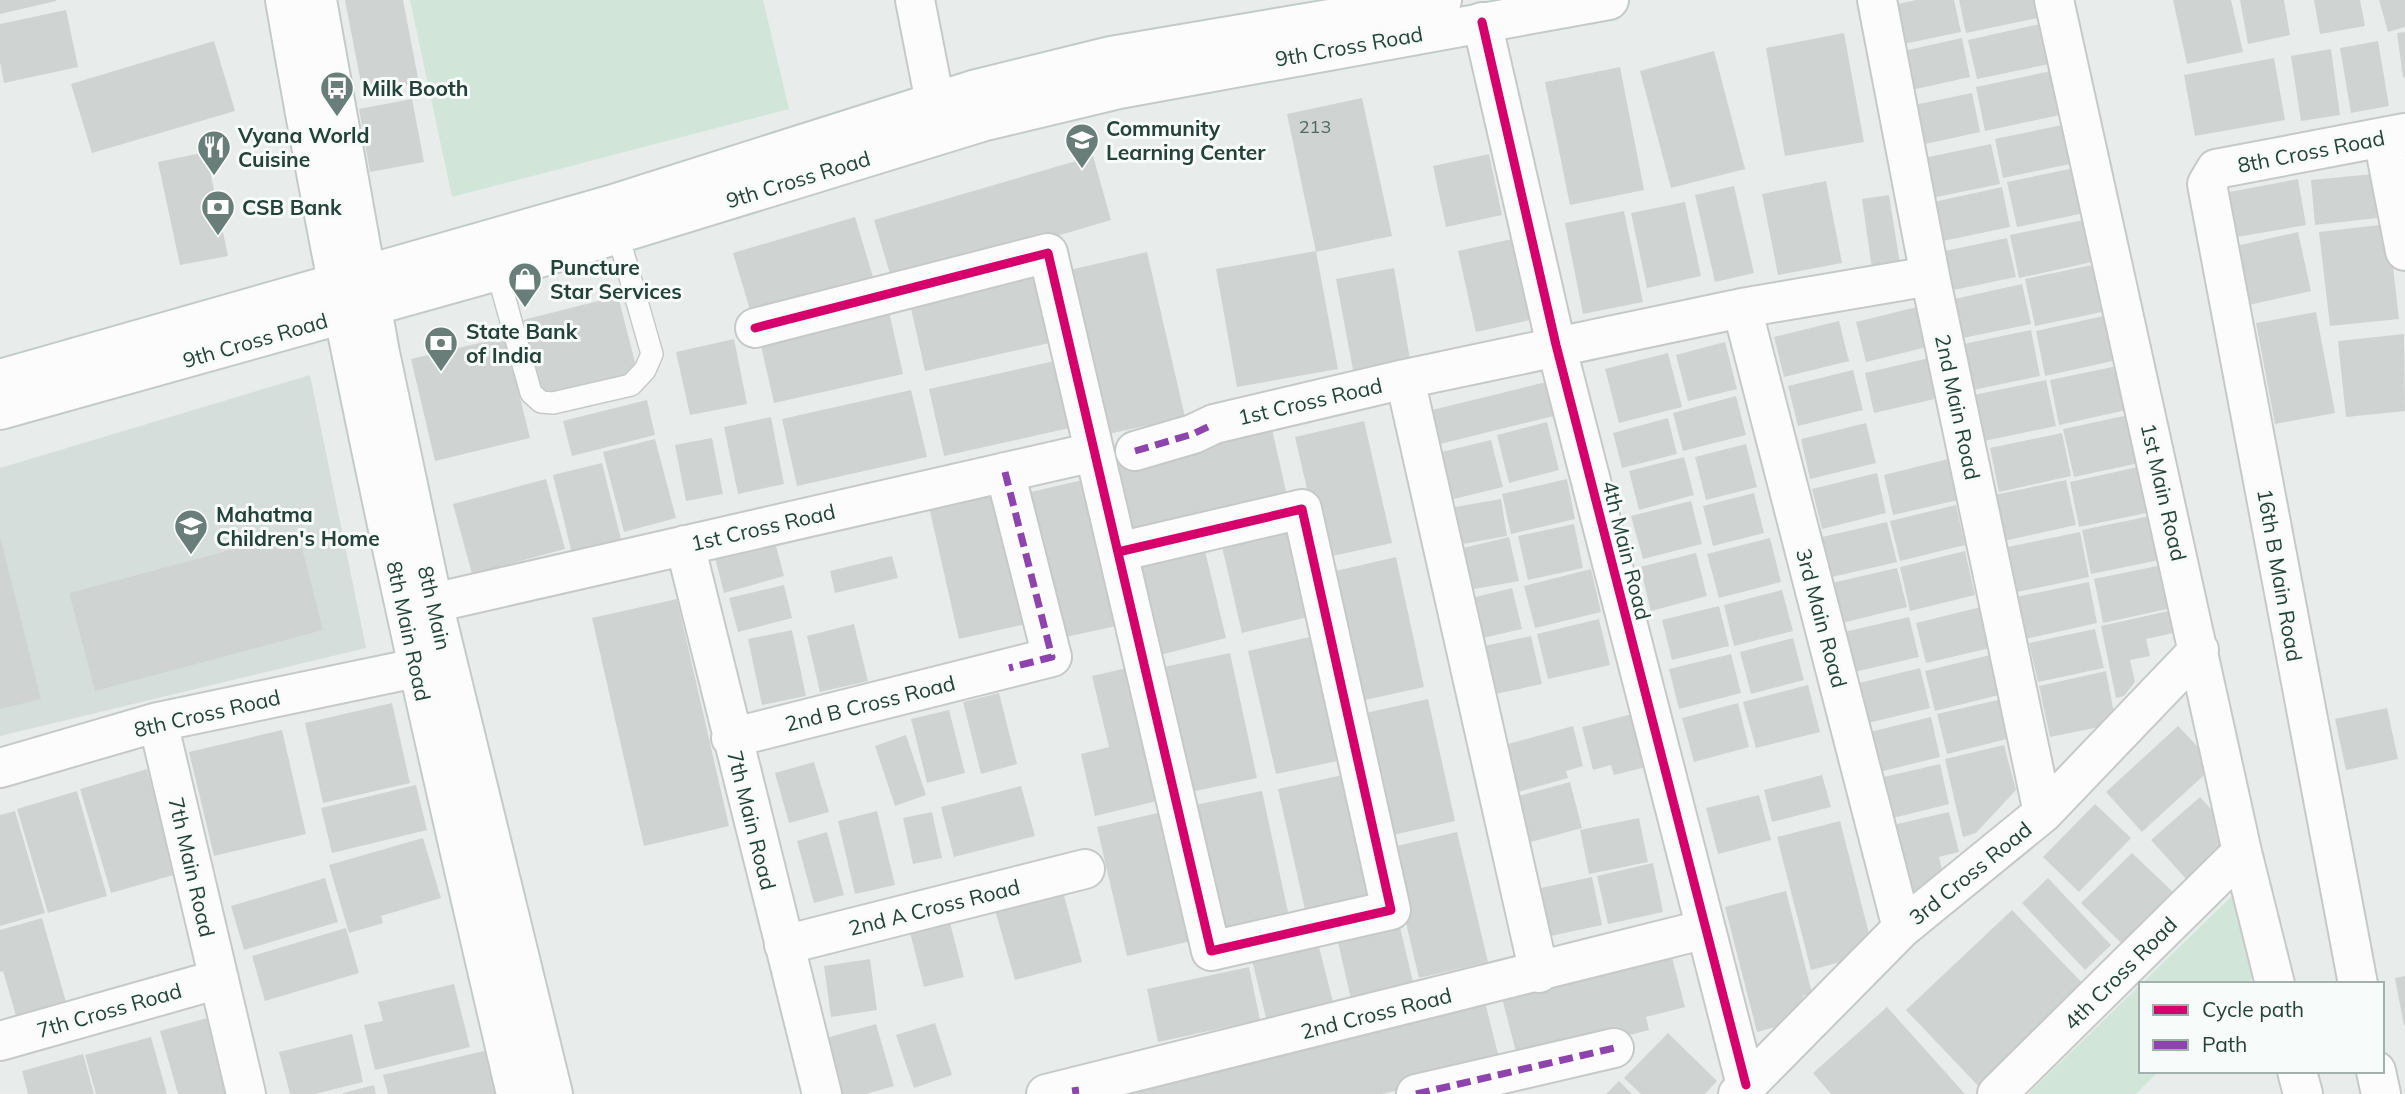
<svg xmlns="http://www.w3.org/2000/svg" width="2405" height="1094" viewBox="0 0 2405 1094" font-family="Mulish,sans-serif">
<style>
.built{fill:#d6dedb}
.green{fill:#d1e6d8}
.building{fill:#cfd4d2}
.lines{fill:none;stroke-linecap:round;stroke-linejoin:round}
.service-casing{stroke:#c5cac8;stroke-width:24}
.minor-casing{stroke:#c5cac8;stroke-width:42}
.secondary-casing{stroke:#c3cbc8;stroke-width:42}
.service{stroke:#fcfcfc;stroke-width:21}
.minor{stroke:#fcfcfc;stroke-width:38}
.secondary{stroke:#fcfcfc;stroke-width:38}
.quiet{stroke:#8e44ad;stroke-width:7;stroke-dasharray:14 7;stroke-linecap:butt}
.cycleway-casing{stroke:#f7fbf9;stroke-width:13}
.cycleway{stroke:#d6006c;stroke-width:9}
.labels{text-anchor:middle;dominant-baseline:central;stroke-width:6;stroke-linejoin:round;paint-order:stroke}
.number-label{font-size:18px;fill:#506761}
.street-label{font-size:21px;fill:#24423a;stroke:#f7fbf9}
.poi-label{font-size:21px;font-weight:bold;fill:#24423a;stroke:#f7fbf9;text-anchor:start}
</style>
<rect width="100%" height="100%" fill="#e8edeb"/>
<path class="built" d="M 310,375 L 366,648 L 0,736 L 0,468 Z"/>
<path class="green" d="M 410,0 L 763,0 L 789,109 L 452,197 Z
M 2235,893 L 2257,974 L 2247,984 L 2141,984 Z
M 2141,984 L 2141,1071 L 2159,1071 L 2136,1094 L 2028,1094 Z"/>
<path class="building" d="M 0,0 L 56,0 L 56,1 L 0,14 Z
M 345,0 L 403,0 L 419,83 L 363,94 Z
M 1916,0 L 1954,0 L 1961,32 L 1889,47 L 1881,8 Z
M 1959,0 L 2034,0 L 2038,18 L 1966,33 Z
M 2173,0 L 2231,0 L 2243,52 L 2187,64 Z
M 2240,0 L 2284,0 L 2290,35 L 2248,44 Z
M 2314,0 L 2360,0 L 2365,26 L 2320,34 Z
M 2379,0 L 2405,0 L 2405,27 L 2388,32 Z
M 66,10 L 78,67 L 4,83 L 0,62 L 0,24 Z
M 2040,24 L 2049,64 L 1977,79 L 1968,40 Z
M 2405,32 L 2405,77 L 2403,77 L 2397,33 Z
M 1844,33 L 1864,142 L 1785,156 L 1766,48 Z
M 1962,38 L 1970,77 L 1898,93 L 1890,54 Z
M 214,41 L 235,111 L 92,153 L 71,84 Z
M 2378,41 L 2389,106 L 2351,113 L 2340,48 Z
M 2331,49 L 2340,115 L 2301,121 L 2291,56 Z
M 1714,51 L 1745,169 L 1671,188 L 1640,71 Z
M 2274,58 L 2285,120 L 2195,136 L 2184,75 Z
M 1620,67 L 1644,190 L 1570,205 L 1545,82 Z
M 2051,71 L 2060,115 L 1985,131 L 1976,87 Z
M 1972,93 L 1980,132 L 1907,148 L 1899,108 Z
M 1362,98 L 1392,236 L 1316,252 L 1287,114 Z
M 412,99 L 424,162 L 370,172 L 359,109 Z
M 2067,124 L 2075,163 L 2003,178 L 1995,139 Z
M 1991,144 L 2000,184 L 1927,199 L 1919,159 Z
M 206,152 L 228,256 L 180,265 L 158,162 Z
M 1489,154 L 1502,215 L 1446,227 L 1433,166 Z
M 1093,156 L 1111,220 L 893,284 L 874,220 Z
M 2079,167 L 2089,212 L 2017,227 L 2007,182 Z
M 2373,174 L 2377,218 L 2315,225 L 2311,180 Z
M 2298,179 L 2306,225 L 2237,237 L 2229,192 Z
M 1826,181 L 1842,263 L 1778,275 L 1762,194 Z
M 1734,186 L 1754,273 L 1715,282 L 1695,195 Z
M 2002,187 L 2010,227 L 1938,242 L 1929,203 Z
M 1889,195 L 1900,264 L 1872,269 L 1862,199 Z
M 1685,202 L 1701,276 L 1647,288 L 1631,213 Z
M 1624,211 L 1643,302 L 1583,314 L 1565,223 Z
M 855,217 L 875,284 L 753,320 L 733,253 Z
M 2083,220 L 2092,262 L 2019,278 L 2010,235 Z
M 2388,224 L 2399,319 L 2330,326 L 2319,232 Z
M 2298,232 L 2311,291 L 2249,305 L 2236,246 Z
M 2007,238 L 2016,277 L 1944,292 L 1935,253 Z
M 1512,239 L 1530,320 L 1476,332 L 1458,251 Z
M 1316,251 L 1338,369 L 1237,387 L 1216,269 Z
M 1147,252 L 1185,417 L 1095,437 L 1057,273 Z
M 2097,264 L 2107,311 L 2035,326 L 2025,279 Z
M 1394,268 L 1410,359 L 1353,370 L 1336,279 Z
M 1039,275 L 1054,342 L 925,371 L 910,304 Z
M 2022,284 L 2031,324 L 1958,339 L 1950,300 Z
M 618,296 L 640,382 L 544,406 L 523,320 Z
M 1921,306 L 1931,346 L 1866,362 L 1856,322 Z
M 888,307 L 903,374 L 774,403 L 759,337 Z
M 2316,312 L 2335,413 L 2275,424 L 2256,323 Z
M 2108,315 L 2117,360 L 2045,376 L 2036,331 Z
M 1839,321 L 1849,361 L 1784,377 L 1774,337 Z
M 2031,330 L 2040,376 L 1968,391 L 1959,345 Z
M 2404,334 L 2405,411 L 2346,417 L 2338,341 Z
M 505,337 L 530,438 L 435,461 L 411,359 Z
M 734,339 L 747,404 L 690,415 L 676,352 Z
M 1725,342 L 1737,389 L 1688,401 L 1676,355 Z
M 1668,353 L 1682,407 L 1619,423 L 1605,369 Z
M 1929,358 L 1939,398 L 1874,413 L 1865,373 Z
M 1059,360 L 1074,427 L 944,456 L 929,389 Z
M 2122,365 L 2131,409 L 2059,425 L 2050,380 Z
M 1853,370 L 1863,410 L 1798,426 L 1788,386 Z
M 2046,380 L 2056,426 L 1984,441 L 1974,395 Z
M 1550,381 L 1558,415 L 1432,446 L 1424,412 Z
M 911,390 L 927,457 L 797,486 L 782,419 Z
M 1736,396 L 1746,435 L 1683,451 L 1673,413 Z
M 647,400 L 655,435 L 572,456 L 563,421 Z
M 2129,415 L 2139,463 L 2074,477 L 2063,429 Z
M 771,417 L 784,484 L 738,494 L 724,427 Z
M 1668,418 L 1677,454 L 1622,468 L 1613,433 Z
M 1364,421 L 1392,543 L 1323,558 L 1295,437 Z
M 1547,422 L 1559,470 L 1509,483 L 1497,435 Z
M 1866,423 L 1876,463 L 1810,479 L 1801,439 Z
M 1272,429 L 1288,500 L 1135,535 L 1119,465 Z
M 2062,433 L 2071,476 L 1999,492 L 1990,448 Z
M 712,438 L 723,494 L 686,501 L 675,445 Z
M 655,439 L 676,518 L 624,532 L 603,452 Z
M 1491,440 L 1503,487 L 1441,502 L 1429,455 Z
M 1746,444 L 1757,487 L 1706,500 L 1695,457 Z
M 1684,457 L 1694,495 L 1639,510 L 1629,471 Z
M 1948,459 L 1958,500 L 1893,515 L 1884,475 Z
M 602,463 L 622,543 L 572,554 L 553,475 Z
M 2142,466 L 2151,512 L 2079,527 L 2070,482 Z
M 1877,473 L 1886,513 L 1822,529 L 1812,489 Z
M 546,479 L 565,549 L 472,574 L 453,504 Z
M 1087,479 L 1121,625 L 1052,640 L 1018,495 Z
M 1567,479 L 1575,519 L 1511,534 L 1502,494 Z
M 2066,480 L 2076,525 L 2004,541 L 1994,495 Z
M 1000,491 L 1030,623 L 959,639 L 929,507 Z
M 1754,493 L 1764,533 L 1713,546 L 1703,506 Z
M 1501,499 L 1507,536 L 1446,547 L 1438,510 Z
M 1691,501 L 1702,544 L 1643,559 L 1631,516 Z
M 1956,505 L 1965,545 L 1900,561 L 1890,521 Z
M 2155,515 L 2164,559 L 2091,574 L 2082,530 Z
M 1887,522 L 1897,562 L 1832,577 L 1822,537 Z
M 1290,524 L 1312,616 L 1242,633 L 1221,542 Z
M 1574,524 L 1583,568 L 1528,580 L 1518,536 Z
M 298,532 L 323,630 L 95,691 L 69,593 Z
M 2080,532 L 2089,577 L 2017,592 L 2008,547 Z
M 0,536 L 41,699 L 0,709 Z
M 1509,537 L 1519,581 L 1463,591 L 1455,550 Z
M 1770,538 L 1781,582 L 1719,598 L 1707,554 Z
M 775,542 L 784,576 L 724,593 L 715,558 Z
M 1204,547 L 1226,638 L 1156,656 L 1134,564 Z
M 1965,551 L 1975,595 L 1910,611 L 1900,567 Z
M 1696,553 L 1707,596 L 1651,611 L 1640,567 Z
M 892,556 L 898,578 L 835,593 L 830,571 Z
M 1396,557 L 1424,687 L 1356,702 L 1327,573 Z
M 2167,564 L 2176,607 L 2103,623 L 2094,579 Z
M 1897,568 L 1907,607 L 1842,623 L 1832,583 Z
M 1591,569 L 1601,612 L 1535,628 L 1524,586 Z
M 2089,582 L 2097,623 L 2025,639 L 2016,597 Z
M 784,585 L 792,618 L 738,632 L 729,598 Z
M 1512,588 L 1522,629 L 1474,640 L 1464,600 Z
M 1782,590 L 1793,631 L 1734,646 L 1724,605 Z
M 677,599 L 729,826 L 644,846 L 592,618 Z
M 1719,606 L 1729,646 L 1672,660 L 1662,620 Z
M 1981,607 L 1990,648 L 1926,663 L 1916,623 Z
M 2173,610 L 2178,632 L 2146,639 L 2150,656 L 2130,660 L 2135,682 L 2124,696 L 2116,698 L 2101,626 Z
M 1909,617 L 1919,657 L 1854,672 L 1844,632 Z
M 1599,619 L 1610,665 L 1548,679 L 1537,634 Z
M 854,624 L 868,681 L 820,692 L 807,636 Z
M 2095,629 L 2104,668 L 2038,682 L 2029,643 Z
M 792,630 L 806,696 L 762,705 L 748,639 Z
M 1314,636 L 1342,760 L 1276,774 L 1248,651 Z
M 1531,636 L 1542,684 L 1486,696 L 1475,648 Z
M 1793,638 L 1804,680 L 1751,694 L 1740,652 Z
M 1230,653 L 1257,778 L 1186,793 L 1159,668 Z
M 1731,654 L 1741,693 L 1679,709 L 1669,669 Z
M 1990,655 L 1999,695 L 1935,711 L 1925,671 Z
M 1127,668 L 1157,801 L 1095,816 L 1081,754 L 1109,747 L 1092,676 Z
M 1920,668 L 1930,708 L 1864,724 L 1855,684 Z
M 2106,671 L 2114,713 L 2099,727 L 2050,737 L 2039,686 Z
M 1808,685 L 1820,732 L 1756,748 L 1743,702 Z
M 999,693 L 1017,764 L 981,774 L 963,702 Z
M 1428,699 L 1455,821 L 1384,837 L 1357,715 Z
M 2002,699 L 2011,738 L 1947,754 L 1937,714 Z
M 392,703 L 410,783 L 323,803 L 305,723 Z
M 1738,703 L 1749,747 L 1694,762 L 1682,718 Z
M 2387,708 L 2398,759 L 2346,770 L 2335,719 Z
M 949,710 L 965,773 L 927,783 L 911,719 Z
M 1636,713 L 1650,766 L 1614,775 L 1611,765 L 1593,770 L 1582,727 Z
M 1931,717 L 1940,757 L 1875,773 L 1866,733 Z
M 1573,726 L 1583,766 L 1566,771 L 1568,778 L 1507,795 L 1494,748 Z
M 2178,726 L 2215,765 L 2142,832 L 2106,792 Z
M 282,730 L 306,834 L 214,856 L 189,752 Z
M 906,735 L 926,795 L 895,806 L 875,746 Z
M 2004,745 L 2016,790 L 1976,833 L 1963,837 L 1945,759 Z
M 814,762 L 829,812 L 789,823 L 775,773 Z
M 1940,764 L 1949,804 L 1885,820 L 1875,779 Z
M 147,769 L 177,874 L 111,893 L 80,789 Z
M 1352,773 L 1380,898 L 1306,914 L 1278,789 Z
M 1822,775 L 1831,807 L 1772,822 L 1764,790 Z
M 1570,782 L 1582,828 L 1527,843 L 1515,797 Z
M 416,785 L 427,830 L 332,853 L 321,808 Z
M 1021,786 L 1035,836 L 954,857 L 941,807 Z
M 77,791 L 107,896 L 48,913 L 17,809 Z
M 1262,791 L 1289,917 L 1217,932 L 1190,806 Z
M 1759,795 L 1771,840 L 1718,854 L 1706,808 Z
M 2200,797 L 2236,837 L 2187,880 L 2151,840 Z
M 2095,804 L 2131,838 L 2079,892 L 2043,857 Z
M 15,811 L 45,913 L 0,926 L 0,815 Z
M 877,811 L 895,885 L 855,894 L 838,821 Z
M 932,812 L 942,858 L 913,864 L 903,818 Z
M 1162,812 L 1191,941 L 1127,956 L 1097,827 Z
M 1949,812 L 1959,852 L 1939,857 L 1942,870 L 1914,908 L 1884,827 Z
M 1639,818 L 1648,862 L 1589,874 L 1580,830 Z
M 1840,821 L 1874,953 L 1811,970 L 1777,837 Z
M 827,832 L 844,895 L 814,903 L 797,841 Z
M 1457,832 L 1488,962 L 1419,978 L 1388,848 Z
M 423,838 L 441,898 L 381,916 L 383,923 L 349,933 L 329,865 Z
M 2132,853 L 2175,894 L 2124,946 L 2081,903 Z
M 1653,863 L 1663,912 L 1608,924 L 1597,876 Z
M 1592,877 L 1602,925 L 1546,937 L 1536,889 Z
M 325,878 L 338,922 L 244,950 L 231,906 Z
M 2048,878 L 2111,945 L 2085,970 L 2022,903 Z
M 1786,891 L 1812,993 L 1803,996 L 1809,1018 L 1757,1032 L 1725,907 Z
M 1063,892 L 1082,962 L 1015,980 L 995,910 Z
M 2012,910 L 2089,990 L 1983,1091 L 1906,1010 Z
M 42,918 L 68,1009 L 18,1023 L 3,971 L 0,972 L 0,930 Z
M 949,919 L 964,977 L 924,987 L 909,929 Z
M 1398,919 L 1415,990 L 1352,1004 L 1336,933 Z
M 346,928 L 359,973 L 265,1001 L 252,956 Z
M 1318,943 L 1335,1010 L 1268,1026 L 1252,960 Z
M 1670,950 L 1685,1007 L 1646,1017 L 1649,1030 L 1519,1064 L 1501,994 Z
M 870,959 L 877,1010 L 831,1017 L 824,966 Z
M 1249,967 L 1260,1020 L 1158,1042 L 1147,989 Z
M 2405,976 L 2405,1025 L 2404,1026 L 2395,978 Z
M 454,984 L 470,1047 L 375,1070 L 364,1025 L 383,1021 L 378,1002 Z
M 1484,998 L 1501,1066 L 1382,1094 L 1084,1094 Z
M 1887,1007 L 1965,1094 L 1831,1094 L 1813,1073 Z
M 207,1018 L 229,1094 L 178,1094 L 160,1031 Z
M 935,1023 L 952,1075 L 914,1088 L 896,1035 Z
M 876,1024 L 894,1086 L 866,1094 L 842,1094 L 826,1038 Z
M 1668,1033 L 1717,1081 L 1705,1094 L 1641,1094 L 1624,1078 Z
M 352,1034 L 363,1082 L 315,1094 L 290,1094 L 279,1052 Z
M 151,1037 L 167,1094 L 96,1094 L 85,1055 Z
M 488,1050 L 498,1094 L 388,1094 L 383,1075 Z
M 83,1054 L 94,1094 L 28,1094 L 22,1071 Z
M 1619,1081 L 1632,1094 L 1606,1094 Z
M 374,1085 L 376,1094 L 343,1094 L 343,1093 Z"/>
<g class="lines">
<g class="service-casing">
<path id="service" d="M 497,271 L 531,393 L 541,402 L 553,403 L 631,385 L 645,370 L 652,354 L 618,235"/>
</g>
<g class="minor-casing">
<path id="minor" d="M 915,0 L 935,102
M 1877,0 L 1930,276 L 2043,813
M 2054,0 L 2242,852 L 2275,984
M 1482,22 L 1556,345 L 1746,1085
M 2383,138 L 2405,251
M 1742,308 L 1902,928
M 755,328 L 1048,253 L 1211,951 L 1391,910 L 1302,509 L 1118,552
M 1135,451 L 1193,434 L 1214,424 L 1405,379
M 685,545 L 822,1094
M 433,603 L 1094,452
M 158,722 L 246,1094
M 731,738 L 1052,657 L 1005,472
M 0,768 L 158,722 L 416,668
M 784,945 L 1085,869
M 1539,973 L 1405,379 L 1742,308 L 1930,276
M 2358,984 L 2207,184 L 2216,169 L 2405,133
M 0,1041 L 219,979
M 2297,1071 L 2303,1094
M 2376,1071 L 2381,1094
M 1046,1094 L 1706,929
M 1416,1094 L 1614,1048
M 1738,1094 L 1902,928 L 2043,813 L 2199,650
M 1997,1094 L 2242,852"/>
</g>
<g class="secondary-casing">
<path id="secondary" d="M 285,0 C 348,368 431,731 516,1094
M 317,0 L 380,353 L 433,603 L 553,1094
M 0,379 L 610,205 L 973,90 L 1111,56 L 1442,0
M 0,410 L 497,271 L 985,121 L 1119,89 L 1609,0"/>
</g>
<use href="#service" class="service"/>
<use href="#minor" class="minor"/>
<use href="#secondary" class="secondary"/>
<path class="quiet" d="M 1135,451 L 1193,434 L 1214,424
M 1005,472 L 1052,657 L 1009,668
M 1075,1087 L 1076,1094
M 1416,1094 L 1614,1048"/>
<g class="cycleway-casing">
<path id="cycleway" d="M 1482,22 L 1556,345 L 1746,1085
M 755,328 L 1048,253 L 1211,951 L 1391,910 L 1302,509 L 1118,552"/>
</g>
<use href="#cycleway" class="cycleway"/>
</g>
<defs>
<g id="bus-pin" transform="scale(1.75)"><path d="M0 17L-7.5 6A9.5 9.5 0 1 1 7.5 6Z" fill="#697e78" stroke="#f7fbf9"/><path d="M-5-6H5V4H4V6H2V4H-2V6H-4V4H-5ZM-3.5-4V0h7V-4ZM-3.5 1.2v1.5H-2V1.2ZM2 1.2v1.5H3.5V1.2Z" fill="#fff"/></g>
<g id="school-pin" transform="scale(1.75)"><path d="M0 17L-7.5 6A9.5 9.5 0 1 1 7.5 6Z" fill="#697e78" stroke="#f7fbf9"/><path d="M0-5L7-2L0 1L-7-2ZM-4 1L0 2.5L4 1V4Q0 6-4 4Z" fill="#fff"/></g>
<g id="restaurant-pin" transform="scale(1.75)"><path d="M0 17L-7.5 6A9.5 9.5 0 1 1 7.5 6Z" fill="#697e78" stroke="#f7fbf9"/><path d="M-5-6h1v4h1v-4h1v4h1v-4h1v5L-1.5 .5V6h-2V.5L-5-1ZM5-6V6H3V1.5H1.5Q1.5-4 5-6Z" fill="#fff"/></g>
<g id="bank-pin" transform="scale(1.75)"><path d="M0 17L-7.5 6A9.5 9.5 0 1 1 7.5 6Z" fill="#697e78" stroke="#f7fbf9"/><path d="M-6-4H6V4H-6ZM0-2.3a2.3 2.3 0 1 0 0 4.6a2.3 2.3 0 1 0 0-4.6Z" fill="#fff"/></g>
<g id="shop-pin" transform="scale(1.75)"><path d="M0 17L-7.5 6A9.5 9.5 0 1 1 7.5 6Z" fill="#697e78" stroke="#f7fbf9"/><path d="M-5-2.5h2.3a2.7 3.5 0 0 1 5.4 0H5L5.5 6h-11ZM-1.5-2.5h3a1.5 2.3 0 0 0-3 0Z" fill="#fff"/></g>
</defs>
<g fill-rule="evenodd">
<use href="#bus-pin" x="337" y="88"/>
<use href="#school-pin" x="1082" y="140"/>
<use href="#restaurant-pin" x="214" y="147"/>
<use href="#bank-pin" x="218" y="207"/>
<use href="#shop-pin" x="525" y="279"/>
<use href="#bank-pin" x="441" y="343"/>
<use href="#school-pin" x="191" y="526"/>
</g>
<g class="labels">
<g class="number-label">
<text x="1315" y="126">213</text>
</g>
<g class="street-label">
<text transform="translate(1349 46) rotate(-10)">9th Cross Road</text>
<text transform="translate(2311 151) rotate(-11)">8th Cross Road</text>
<text transform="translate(798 179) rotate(-17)">9th Cross Road</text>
<text transform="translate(255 340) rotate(-16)">9th Cross Road</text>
<text transform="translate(1310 401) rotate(-13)">1st Cross Road</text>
<text transform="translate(1958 407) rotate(78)">2nd Main Road</text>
<text transform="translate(2164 492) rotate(77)">1st Main Road</text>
<text transform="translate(763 527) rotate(-13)">1st Cross Road</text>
<text transform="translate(1627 550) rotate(76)">4th Main Road</text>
<text transform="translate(2280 575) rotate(80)">16th B Main Road</text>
<text transform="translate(435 608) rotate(77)">8th Main</text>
<text transform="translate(1822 618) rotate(75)">3rd Main Road</text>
<text transform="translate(409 631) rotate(78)">8th Main Road</text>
<text transform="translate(870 703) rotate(-14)">2nd B Cross Road</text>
<text transform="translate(207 713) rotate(-13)">8th Cross Road</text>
<text transform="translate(752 820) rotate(76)">7th Main Road</text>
<text transform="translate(192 867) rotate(77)">7th Main Road</text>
<text transform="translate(1970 873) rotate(-39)">3rd Cross Road</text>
<text transform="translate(934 907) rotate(-14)">2nd A Cross Road</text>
<text transform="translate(2120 973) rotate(-45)">4th Cross Road</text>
<text transform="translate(109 1010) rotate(-16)">7th Cross Road</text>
<text transform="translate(1376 1013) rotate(-14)">2nd Cross Road</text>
</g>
<g class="poi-label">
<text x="362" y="88">Milk Booth</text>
<text x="1106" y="128">Community<tspan x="1106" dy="24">Learning Center</tspan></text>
<text x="238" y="135">Vyana World<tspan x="238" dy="24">Cuisine</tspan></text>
<text x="242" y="207">CSB Bank</text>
<text x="550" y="267">Puncture<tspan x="550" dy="24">Star Services</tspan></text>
<text x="466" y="331">State Bank<tspan x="466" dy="24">of India</tspan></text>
<text x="216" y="514">Mahatma<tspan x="216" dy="24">Children's Home</tspan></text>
</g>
</g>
<rect x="2139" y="982" width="245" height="91" fill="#f7fbf9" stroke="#a3b1ad" stroke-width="2"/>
<rect x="2153" y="1005" width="35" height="10" fill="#d6006c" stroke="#a3b1ad" stroke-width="2"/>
<text x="2202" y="1017" font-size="21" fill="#24423a">Cycle path</text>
<rect x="2153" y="1040" width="35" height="10" fill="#8e44ad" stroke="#a3b1ad" stroke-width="2"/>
<text x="2202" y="1052" font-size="21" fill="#24423a">Path</text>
</svg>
